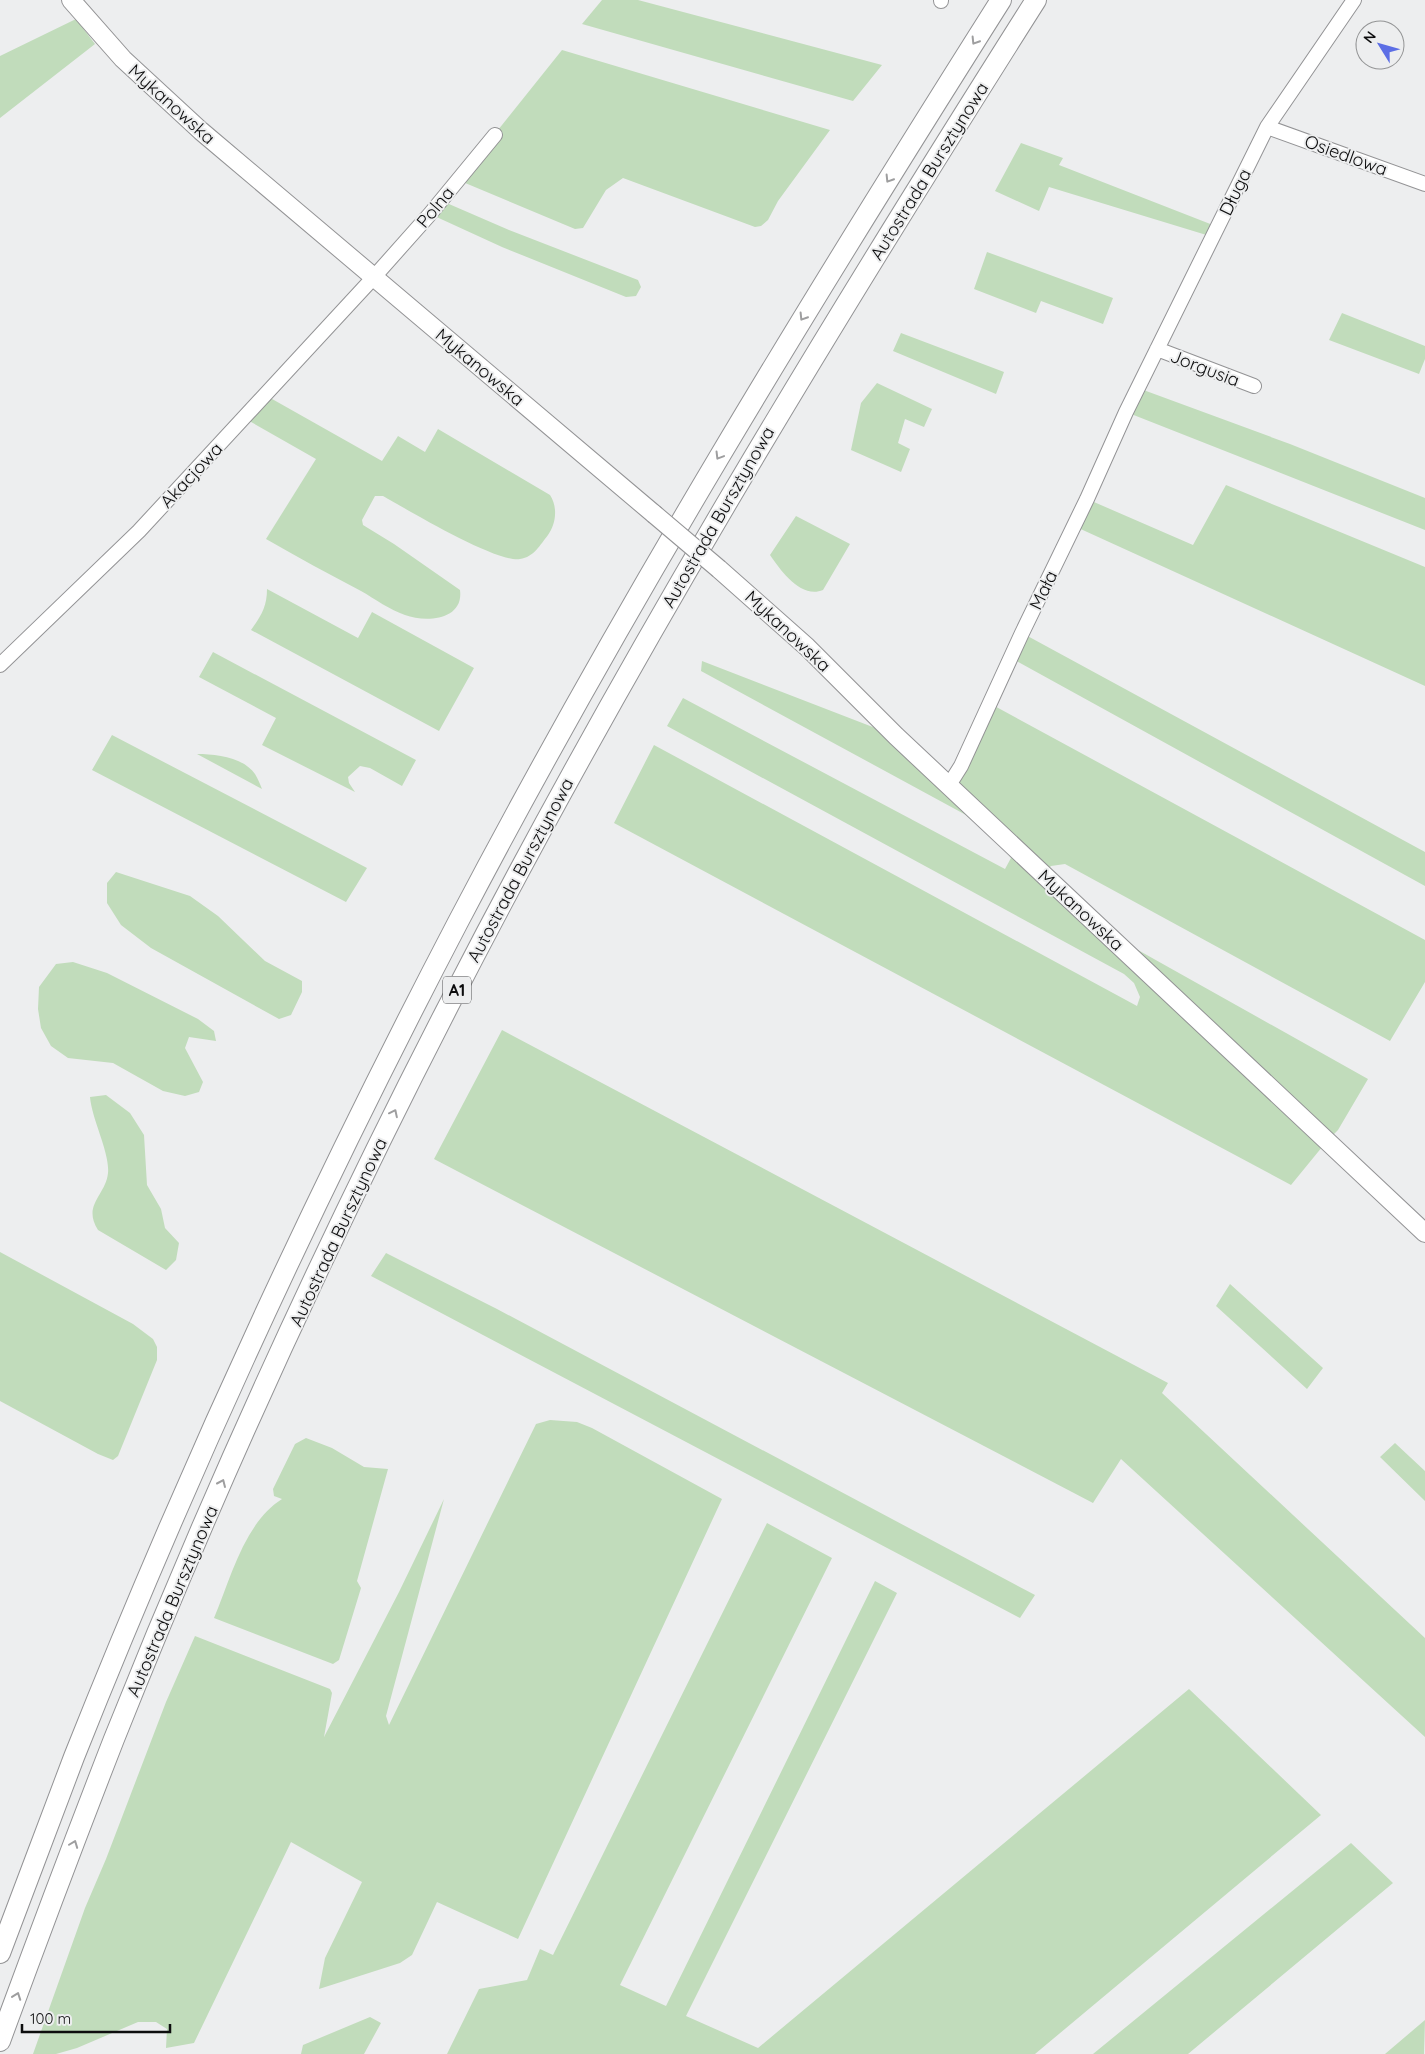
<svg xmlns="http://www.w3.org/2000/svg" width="1425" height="2054" viewBox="0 0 1425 2054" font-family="Quicksand,sans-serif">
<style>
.green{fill:#c1dcbb}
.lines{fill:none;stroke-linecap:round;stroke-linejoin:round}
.minor-casing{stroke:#939395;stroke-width:16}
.major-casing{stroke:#939395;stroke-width:20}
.highway-casing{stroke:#939395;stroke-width:22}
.minor{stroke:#fff;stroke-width:14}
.major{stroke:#fff;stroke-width:18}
.highway{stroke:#fff;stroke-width:20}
.major-bridge-casing{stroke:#939395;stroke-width:20;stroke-linecap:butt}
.major-bridge{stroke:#fff;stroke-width:18}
.oneway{stroke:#9e9e9f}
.labels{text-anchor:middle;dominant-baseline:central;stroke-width:4;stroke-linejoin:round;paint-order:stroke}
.shield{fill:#edeeef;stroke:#505052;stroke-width:1}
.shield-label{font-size:16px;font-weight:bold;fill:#0d0d0e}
.street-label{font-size:18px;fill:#0d0d0e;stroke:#edeeef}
</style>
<rect width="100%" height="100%" fill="#edeeef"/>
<path class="green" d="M 602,0 L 638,0 L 882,65 L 853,101 L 582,24 Z
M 76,19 L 95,44 L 0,118 L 0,56 Z
M 562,50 L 830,130 L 778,201 L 768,220 L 761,226 L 755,227 L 623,178 L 606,190 L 583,228 L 575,229 L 458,180 Z
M 1021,143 L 1063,158 L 1059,165 L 1218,227 L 1213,237 L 1049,187 L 1039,211 L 995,191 Z
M 442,201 L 509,230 L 638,280 L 641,287 L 636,296 L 626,297 L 502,247 L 430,214 Z
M 987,252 L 1113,298 L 1103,324 L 1041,301 L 1036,313 L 974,289 Z
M 1342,313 L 1425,346 L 1425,359 L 1419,374 L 1329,340 Z
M 901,333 L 1004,372 L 996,394 L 893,351 Z
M 877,383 L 932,409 L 924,427 L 905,419 L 898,443 L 910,449 L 901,472 L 851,450 L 861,403 Z
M 1138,388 L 1290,444 L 1425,498 L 1425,530 L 1126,412 Z
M 265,395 L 382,461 L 398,436 L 425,452 L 438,429 L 550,495 C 558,507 556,524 548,535 C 540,545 534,557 520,559 C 496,563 408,510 383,496 L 375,496 L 362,520 L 363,525 L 394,544 L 460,590 C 464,620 426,623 405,615 C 390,610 375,599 361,591 C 329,574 297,557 266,539 L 316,459 L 244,418 Z
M 1226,485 L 1425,567 L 1425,686 L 1074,526 L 1087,499 L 1193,545 Z
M 796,516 L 850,544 L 823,590 C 801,599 781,571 770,555 Z
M 267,589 L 358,638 L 372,612 L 474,668 L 439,731 L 251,630 C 261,616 267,607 267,589 Z
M 1022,633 L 1425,852 L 1425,886 L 1011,658 Z
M 213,652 L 416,760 L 402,786 L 370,768 L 360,766 L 348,777 L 349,783 L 355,792 L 262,745 L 276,718 L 199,677 Z
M 702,661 L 896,736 L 949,785 L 989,703 L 1425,940 L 1425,982 L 1390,1041 L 1065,864 L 1051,866 L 1044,874 L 1104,931 L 1368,1079 L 1338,1130 L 1327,1141 L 1291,1185 L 614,823 L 654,745 L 1137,1006 L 1140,997 L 1134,983 L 1124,974 L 667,726 L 683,698 L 1005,869 L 1011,858 L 1003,848 L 966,815 L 701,671 Z
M 112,735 L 367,868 L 346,902 L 92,770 Z
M 197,754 C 216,754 243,757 255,774 C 258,779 260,784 262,789 Z
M 116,872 L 190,896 L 218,916 L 265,961 L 302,981 L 302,992 L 291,1015 L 279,1019 L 151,948 L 121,925 L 107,903 L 107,883 Z
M 73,962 L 107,973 L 198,1019 L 214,1031 L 216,1041 L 189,1037 L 185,1048 L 203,1082 L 199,1092 L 185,1096 L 163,1091 L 113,1063 L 68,1058 L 51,1046 L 41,1028 L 38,1009 L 39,987 L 56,964 Z
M 502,1030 L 1168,1383 L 1162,1393 L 1425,1638 L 1425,1737 L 1121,1459 L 1093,1503 L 434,1159 Z
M 106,1095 L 130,1113 L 144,1135 L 147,1185 L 161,1209 L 165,1228 L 179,1243 L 176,1260 L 166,1270 L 98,1230 C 82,1205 106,1195 108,1173 C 110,1153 92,1120 90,1097 Z
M 0,1252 L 133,1324 L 153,1339 L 157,1347 L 157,1360 L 118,1456 L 113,1460 L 98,1454 L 0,1401 Z
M 386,1253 L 497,1309 L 1035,1595 L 1020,1618 L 371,1276 Z
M 1230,1284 L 1323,1368 L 1307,1389 L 1216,1306 Z
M 550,1420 L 577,1422 L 592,1428 L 722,1499 L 518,1939 L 437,1902 L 412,1955 L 400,1963 L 319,1989 L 325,1958 L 362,1882 L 291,1842 L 194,2043 L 166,2048 L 167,2029 L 156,2022 L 138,2022 L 77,2048 L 56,2054 L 33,2054 L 85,1908 L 106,1859 L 166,1702 L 195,1636 L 330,1689 L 332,1693 L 324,1737 L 399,1592 L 444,1499 L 386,1716 L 389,1725 L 536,1424 Z
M 306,1438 L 332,1448 L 364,1467 L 388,1469 L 357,1581 L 361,1588 L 339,1660 L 333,1664 L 214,1618 C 231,1578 244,1523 282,1499 L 274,1496 L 273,1489 L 295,1444 Z
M 1395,1443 L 1425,1471 L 1425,1501 L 1380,1457 Z
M 767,1523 L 832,1558 L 620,1985 L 666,2006 L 875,1581 L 897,1593 L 686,2016 L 758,2048 L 1189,1689 L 1321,1815 L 1035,2054 L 447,2054 L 479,1989 L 527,1980 L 540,1949 L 553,1955 Z
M 1351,1843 L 1393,1883 L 1188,2054 L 1093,2054 Z
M 370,2017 L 381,2023 L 364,2054 L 301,2054 L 303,2045 Z
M 1425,2020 L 1424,2054 L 1385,2054 Z"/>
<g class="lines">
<g class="minor-casing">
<path id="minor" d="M 941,1 L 941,0
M 1267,127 L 1425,184
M 1157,349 L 1254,386
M 0,665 L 139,531 L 374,277 L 430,214 L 495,135
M 949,785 L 961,766 L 1022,633 L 1087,499 L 1126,412 L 1267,127 L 1354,0"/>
</g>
<g class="major-casing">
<path id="major" d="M 71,0 L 123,59 L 201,131 L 654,514
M 719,569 L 807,647 L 896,736 L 1425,1233"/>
</g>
<g class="highway-casing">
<path id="highway" d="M 0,1953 C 25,1888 49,1822 74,1757 C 187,1473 316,1194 457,924 C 623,607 810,302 1001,0
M 0,2041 C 37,1940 75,1839 114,1739 C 215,1486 329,1237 454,995 C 630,653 830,325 1036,0"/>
</g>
<use href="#minor" class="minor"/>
<use href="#major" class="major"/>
<use href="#highway" class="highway"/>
<g class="major-bridge-casing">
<path id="major-bridge" d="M 654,514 L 719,569"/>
</g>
<use href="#major-bridge" class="major-bridge"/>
</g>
<defs><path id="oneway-chevron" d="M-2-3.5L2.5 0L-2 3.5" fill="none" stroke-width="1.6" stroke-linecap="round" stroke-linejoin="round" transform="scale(1.25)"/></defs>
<g class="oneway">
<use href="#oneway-chevron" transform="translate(975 41) rotate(122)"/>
<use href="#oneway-chevron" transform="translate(889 179) rotate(122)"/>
<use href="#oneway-chevron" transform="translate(803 317) rotate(122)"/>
<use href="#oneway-chevron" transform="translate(719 456) rotate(121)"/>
<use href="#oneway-chevron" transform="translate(394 1113) rotate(-64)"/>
<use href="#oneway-chevron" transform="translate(222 1483) rotate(-66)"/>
<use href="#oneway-chevron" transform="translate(74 1844) rotate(-69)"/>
<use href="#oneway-chevron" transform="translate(17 1996) rotate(-70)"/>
</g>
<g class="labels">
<rect class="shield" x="443" y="976.5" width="28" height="27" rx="4"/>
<g class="shield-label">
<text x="457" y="990">A1</text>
</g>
<g class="street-label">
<text transform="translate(172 104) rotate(42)">Mykanowska</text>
<text transform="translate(1346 155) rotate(20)">Osiedlowa</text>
<text transform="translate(929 171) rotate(-58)">Autostrada Bursztynowa</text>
<text transform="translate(1235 192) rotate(-64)">Długa</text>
<text transform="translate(435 207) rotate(-50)">Polna</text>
<text transform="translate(480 367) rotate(40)">Mykanowska</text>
<text transform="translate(1205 368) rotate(21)">Jorgusia</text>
<text transform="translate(191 475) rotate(-47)">Akacjowa</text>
<text transform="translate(718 517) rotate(-60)">Autostrada Bursztynowa</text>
<text transform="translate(1043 590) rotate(-64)">Mała</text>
<text transform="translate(788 631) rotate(43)">Mykanowska</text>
<text transform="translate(520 870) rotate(-62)">Autostrada Bursztynowa</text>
<text transform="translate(1081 910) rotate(43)">Mykanowska</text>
<text transform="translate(338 1232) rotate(-65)">Autostrada Bursztynowa</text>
<text transform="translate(172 1601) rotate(-67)">Autostrada Bursztynowa</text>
</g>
</g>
<g transform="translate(1380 45) rotate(307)"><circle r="24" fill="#edeeef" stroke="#939495"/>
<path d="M0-4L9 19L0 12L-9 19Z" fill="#5c6ee5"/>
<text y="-8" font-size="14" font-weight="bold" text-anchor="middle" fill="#0d0d0e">N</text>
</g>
<path d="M22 2024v8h148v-8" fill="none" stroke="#0d0d0e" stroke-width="2.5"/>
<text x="30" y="2024" font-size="15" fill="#0d0d0e" stroke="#edeeef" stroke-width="4" paint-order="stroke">100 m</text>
</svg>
